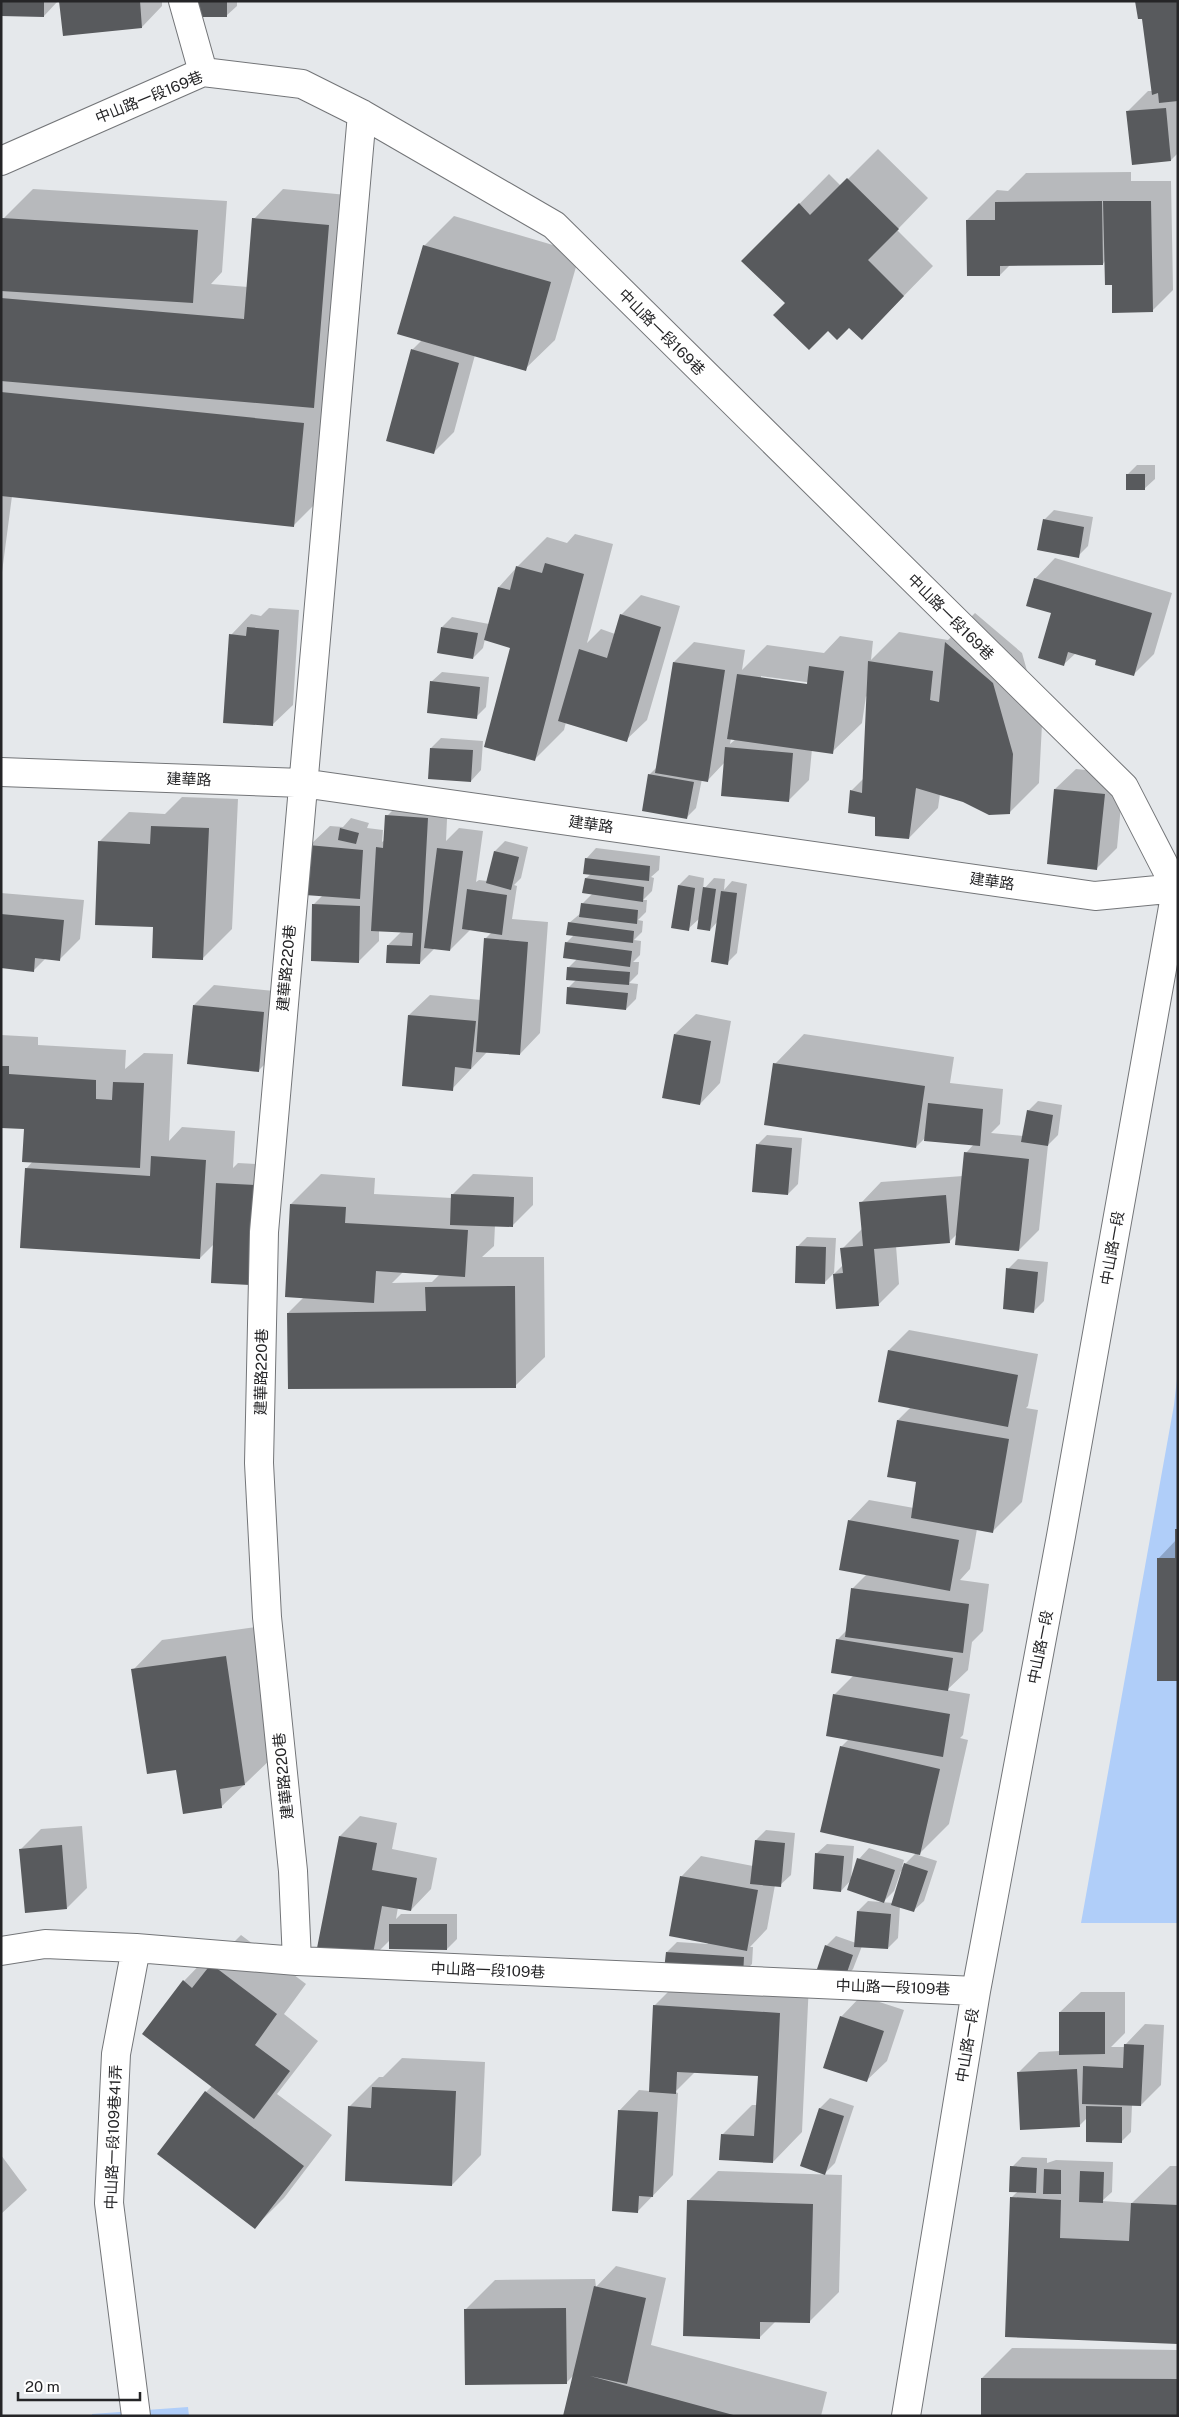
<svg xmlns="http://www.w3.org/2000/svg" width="1179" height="2417" viewBox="0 0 1179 2417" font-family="'Public Sans','Noto Sans TC',sans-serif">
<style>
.green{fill:#b0cef9}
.shadow{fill:#0003;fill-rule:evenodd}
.building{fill:#585a5d}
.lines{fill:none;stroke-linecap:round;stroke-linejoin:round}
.minor-casing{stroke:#737578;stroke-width:30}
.minor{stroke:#fff;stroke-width:28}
.labels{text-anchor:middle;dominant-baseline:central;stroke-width:5;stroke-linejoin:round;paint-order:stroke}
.street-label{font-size:15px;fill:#252527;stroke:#fff}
</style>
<rect width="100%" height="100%" fill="#e5e8eb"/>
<path class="green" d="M 1178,1370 L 1178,1923 L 1081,1923 L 1174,1405 Z
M 188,2407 L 189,2416 L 92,2416 L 92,2414 Z"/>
<path class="shadow" d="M 1,1 L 58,1 L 44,16 Z
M 60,1 L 162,1 L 162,6 L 142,27 Z
M 195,1 L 237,1 L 237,6 L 226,16 Z
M 1178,1 L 1178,153 L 1171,160 L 1127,112 L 1148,91 L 1152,91 L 1143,18 Z
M 878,149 L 928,198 L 897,230 L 933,266 L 891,309 L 849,326 L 828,330 L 787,303 L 743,261 L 829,174 L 841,186 Z
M 1131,172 L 1131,181 L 1171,181 L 1173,290 L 1152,311 L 1113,284 L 1105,261 L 1103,264 L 1010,265 L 1000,275 L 967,220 L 997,190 L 1008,191 L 1026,173 Z
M 33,189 L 227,201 L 222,272 L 211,284 L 248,287 L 254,219 L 283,189 L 358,196 L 323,496 L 294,525 L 12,496 L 1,580 L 1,259 L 4,218 Z
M 454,216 L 580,253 L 555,340 L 525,369 L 475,355 L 454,432 L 433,453 L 387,440 L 413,349 L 422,340 L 424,246 Z
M 1137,465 L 1155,465 L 1155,479 L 1144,489 L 1127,475 Z
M 1054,510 L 1093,517 L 1088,546 L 1078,556 L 1044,520 Z
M 575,534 L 613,544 L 587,643 L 601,629 L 615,634 L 621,615 L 641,595 L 680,606 L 647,720 L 626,740 L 566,722 L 564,730 L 534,760 L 512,647 L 485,639 L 483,648 L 473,658 L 442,627 L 452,617 L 489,624 L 499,587 L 517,567 L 547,537 L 567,543 Z
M 1055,558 L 1172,593 L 1154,654 L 1134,674 L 1098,659 L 1076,653 L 1063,665 L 1052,613 L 1035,579 Z
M 269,608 L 299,610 L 293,705 L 272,725 L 231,635 L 251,614 L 261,616 Z
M 975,613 L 1022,653 L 1042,724 L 1039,783 L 1010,812 L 940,794 L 938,808 L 909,838 L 877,815 L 851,791 L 864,778 L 867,697 L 866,696 L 862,723 L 832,752 L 812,749 L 809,780 L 789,800 L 725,762 L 708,780 L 702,779 L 696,808 L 686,818 L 649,775 L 658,766 L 674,662 L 694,642 L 745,650 L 742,670 L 767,645 L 824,653 L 840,636 L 873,641 L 871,660 L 899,632 L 948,640 ZM 761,676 L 813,683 L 813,686 L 761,678 ZM 731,738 L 736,739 L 730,744 Z
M 442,672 L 489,677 L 486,707 L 476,717 L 431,682 Z
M 441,738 L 483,741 L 481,770 L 471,781 L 431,748 Z
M 1076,769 L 1124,774 L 1117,848 L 1097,868 L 1055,789 Z
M 407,796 L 448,798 L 446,841 L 459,828 L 483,831 L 476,882 L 479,880 L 487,881 L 495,851 L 505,841 L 528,847 L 521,878 L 514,885 L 517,886 L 512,919 L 548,922 L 540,1033 L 520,1054 L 487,1052 L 452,1089 L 409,1015 L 430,995 L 481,1000 L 485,939 L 492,932 L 471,929 L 450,950 L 435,948 L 420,963 L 388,945 L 402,931 L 379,930 L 379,941 L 358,962 L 313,905 L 323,895 L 309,846 L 330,826 L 343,827 L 351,818 L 369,823 L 367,828 L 383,830 L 382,842 L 385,840 L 387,816 Z
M 182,797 L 238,799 L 232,929 L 202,959 L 154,926 L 99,842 L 129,812 L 165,814 Z
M 596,848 L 660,856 L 659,870 L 651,877 L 654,878 L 652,891 L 643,900 L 647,900 L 646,912 L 638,920 L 643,921 L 642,932 L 634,940 L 641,941 L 640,955 L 633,962 L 639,962 L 638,974 L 629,983 L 638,984 L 636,999 L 626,1009 L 568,988 L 576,980 L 568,968 L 577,959 L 566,943 L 574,935 L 569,923 L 581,913 L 582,904 L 593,893 L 586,878 L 591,874 L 586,859 Z
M 689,875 L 704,878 L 703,890 L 714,878 L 725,879 L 724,890 L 732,881 L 747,884 L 737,953 L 727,963 L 718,921 L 710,930 L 700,918 L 688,929 L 679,885 Z
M 1,893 L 84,900 L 80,939 L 59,960 L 46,958 L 34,970 L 1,967 Z
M 214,985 L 284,992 L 279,1050 L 258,1071 L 194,1005 Z
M 696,1014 L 731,1021 L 720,1083 L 700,1104 L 675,1034 Z
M 804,1034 L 954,1057 L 950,1083 L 1003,1089 L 1000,1124 L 991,1133 L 1023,1136 L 1028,1111 L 1038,1101 L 1062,1105 L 1058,1135 L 1048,1145 L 1039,1230 L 1019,1250 L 958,1233 L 949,1242 L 896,1246 L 899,1284 L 878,1305 L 837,1308 L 834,1273 L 824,1283 L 797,1247 L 807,1237 L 836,1238 L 834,1274 L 843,1265 L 842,1249 L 863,1228 L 861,1203 L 881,1182 L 963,1176 L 966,1153 L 974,1144 L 926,1137 L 916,1147 L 775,1064 Z
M 1,1035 L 38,1037 L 38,1045 L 126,1050 L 125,1069 L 144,1053 L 173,1054 L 169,1141 L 182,1127 L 235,1131 L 233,1168 L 238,1163 L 275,1165 L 215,1243 L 200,1258 L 26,1169 L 33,1161 L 25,1128 L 1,1126 Z
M 767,1135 L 802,1138 L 798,1184 L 788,1194 L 757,1145 Z
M 321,1174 L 375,1178 L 374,1194 L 452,1198 L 453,1194 L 473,1174 L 533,1177 L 533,1205 L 512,1226 L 495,1225 L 494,1246 L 482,1257 L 544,1257 L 545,1357 L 515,1386 L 288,1313 L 304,1297 L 286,1296 L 291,1204 ZM 404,1271 L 440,1274 L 432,1282 L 392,1283 Z
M 1018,1259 L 1048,1262 L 1044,1301 L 1034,1311 L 1008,1269 Z
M 909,1330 L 1038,1354 L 1028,1406 L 1026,1408 L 1038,1410 L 1022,1502 L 992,1532 L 977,1529 L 970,1569 L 960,1580 L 989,1584 L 983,1631 L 972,1642 L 968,1670 L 947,1690 L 970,1694 L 963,1735 L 960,1738 L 968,1740 L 949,1824 L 918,1855 L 937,1861 L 924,1901 L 913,1911 L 900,1906 L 898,1938 L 888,1948 L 862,1946 L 853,1969 L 843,1980 L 826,1946 L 836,1936 L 856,1943 L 858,1911 L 868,1901 L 893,1903 L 903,1872 L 901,1871 L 894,1891 L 883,1902 L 851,1880 L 841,1891 L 816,1854 L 827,1844 L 854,1846 L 851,1878 L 859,1859 L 869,1848 L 904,1860 L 902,1867 L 916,1853 L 841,1747 L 849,1739 L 834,1695 L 854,1675 L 837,1640 L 847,1630 L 853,1588 L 867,1574 L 849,1521 L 869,1500 L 914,1508 L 918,1481 L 888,1476 L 898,1420 L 911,1407 L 889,1350 Z
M 1178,1529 L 1178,1680 L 1158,1559 L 1176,1540 Z
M 256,1627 L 275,1755 L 221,1807 L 177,1768 L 133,1670 L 162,1640 Z
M 360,1816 L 397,1823 L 392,1849 L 437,1858 L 431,1889 L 411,1910 L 398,1907 L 396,1919 L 401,1914 L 457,1914 L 457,1939 L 447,1949 L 390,1940 L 372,1958 L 340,1836 Z
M 82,1826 L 87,1888 L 67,1908 L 20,1850 L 41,1829 Z
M 766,1830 L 795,1833 L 791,1875 L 780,1885 L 775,1885 L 767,1929 L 750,1947 L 753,1947 L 752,1964 L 742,1974 L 667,1952 L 677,1942 L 708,1944 L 681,1877 L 701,1856 L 753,1866 L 756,1840 Z
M 241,1935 L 306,1984 L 284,2014 L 318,2041 L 277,2094 L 332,2135 L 284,2198 L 255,2227 L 206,2092 L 212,2086 L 144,2034 L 184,1981 L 213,1951 L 220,1956 Z
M 684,1976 L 809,1983 L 802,2132 L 773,2162 L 722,2135 L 752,2105 L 757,2105 L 759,2075 L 695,2072 L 675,2092 L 678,2093 L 673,2175 L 638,2211 L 619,2111 L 639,2090 L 650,2091 L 654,2006 Z
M 1081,1992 L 1125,1992 L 1125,2033 L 1111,2047 L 1125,2047 L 1125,2045 L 1145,2024 L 1164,2025 L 1161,2085 L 1141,2105 L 1132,2105 L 1131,2132 L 1121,2142 L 1087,2118 L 1079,2126 L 1018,2073 L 1039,2052 L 1060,2051 L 1060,2012 Z
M 861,1996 L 904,2010 L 887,2061 L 866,2081 L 841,2017 Z
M 402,2058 L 485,2062 L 481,2155 L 452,2185 L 349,2107 L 379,2077 L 383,2077 Z
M 830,2098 L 854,2106 L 835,2163 L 825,2173 L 801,2165 L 820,2108 Z
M 1,2155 L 27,2190 L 1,2214 Z
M 1022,2157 L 1047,2158 L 1047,2163 L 1056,2160 L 1113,2162 L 1112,2192 L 1102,2201 L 1132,2203 L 1170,2166 L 1178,2166 L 1178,2343 L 1011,2198 L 1018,2191 L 1012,2167 Z
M 718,2171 L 842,2175 L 839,2292 L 809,2322 L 776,2321 L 759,2338 L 688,2201 Z
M 616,2266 L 666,2278 L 651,2345 L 827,2392 L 821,2416 L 564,2416 L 575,2374 L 567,2382 L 465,2310 L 495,2280 L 595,2279 L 596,2287 Z
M 1012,2348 L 1178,2350 L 1178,2416 L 982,2378 Z"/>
<path class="building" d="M 1,1 L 44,1 L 44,17 L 1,16 Z
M 59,1 L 140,1 L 142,28 L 63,36 Z
M 194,1 L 227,1 L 227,17 L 194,17 Z
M 1135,1 L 1178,1 L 1178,101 L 1159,103 L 1158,93 L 1152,95 L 1142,19 L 1138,19 Z
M 1166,108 L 1171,161 L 1132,165 L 1126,111 Z
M 847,178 L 899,229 L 868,260 L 904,296 L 862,340 L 849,328 L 837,340 L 828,331 L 809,350 L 773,315 L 785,303 L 741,261 L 799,203 L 810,215 Z
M 1102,201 L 1103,265 L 1000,266 L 1000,276 L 967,276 L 966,220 L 995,220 L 995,202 Z
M 1103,201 L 1151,201 L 1153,312 L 1112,313 L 1112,285 L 1105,285 Z
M 2,218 L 198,230 L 193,303 L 1,291 Z
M 252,218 L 329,225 L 314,408 L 1,381 L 1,298 L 244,319 Z
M 423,245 L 551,282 L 526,371 L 397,334 Z
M 411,349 L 459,363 L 434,454 L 386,441 Z
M 1,392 L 304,423 L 294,527 L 1,496 Z
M 1126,474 L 1145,474 L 1145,490 L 1126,490 Z
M 1043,519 L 1084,527 L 1079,558 L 1037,550 Z
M 545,563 L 584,574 L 535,761 L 484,747 L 510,648 L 484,640 L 498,587 L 510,590 L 516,566 L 542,573 Z
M 1034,578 L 1152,613 L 1134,676 L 1095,665 L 1096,660 L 1068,652 L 1064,666 L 1038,658 L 1051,613 L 1026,606 Z
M 620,614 L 661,627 L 627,742 L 558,721 L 579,649 L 607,658 Z
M 247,627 L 279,630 L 273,726 L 223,723 L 229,634 L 246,636 Z
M 441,627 L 478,633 L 473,659 L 437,653 Z
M 945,642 L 993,683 L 1013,754 L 1010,814 L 989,815 L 963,802 L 916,788 L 909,839 L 875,836 L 875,817 L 848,813 L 850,790 L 862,793 L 868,661 L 933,671 L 930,700 L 939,702 Z
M 673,662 L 725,670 L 708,782 L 655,773 Z
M 809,666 L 844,671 L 833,754 L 727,739 L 737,674 L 807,684 Z
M 430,681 L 480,687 L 477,719 L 427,713 Z
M 725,747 L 793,753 L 789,802 L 721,796 Z
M 430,748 L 473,750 L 471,782 L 428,779 Z
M 648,774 L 694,782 L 687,819 L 642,811 Z
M 1054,789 L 1105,794 L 1097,870 L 1047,864 Z
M 385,815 L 428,818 L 420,964 L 386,963 L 387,945 L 412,946 L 413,933 L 371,931 L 376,847 L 383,848 Z
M 151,826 L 209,828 L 203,960 L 152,958 L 153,927 L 95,925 L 98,841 L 150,844 Z
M 340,828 L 359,833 L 356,844 L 338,840 Z
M 308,845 L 363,850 L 360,899 L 305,895 Z
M 437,848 L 463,851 L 450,951 L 424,948 Z
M 494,851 L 519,857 L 511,890 L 486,883 Z
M 585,858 L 650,866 L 649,881 L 583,874 Z
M 585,878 L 644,887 L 643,902 L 582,893 Z
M 678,885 L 695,888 L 689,931 L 671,928 Z
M 703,887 L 716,889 L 710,931 L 697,929 Z
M 467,889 L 507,895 L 502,935 L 462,929 Z
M 721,891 L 737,893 L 728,965 L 711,962 Z
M 581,903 L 638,910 L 637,924 L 579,917 Z
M 312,904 L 360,906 L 359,963 L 311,961 Z
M 1,914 L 64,920 L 60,961 L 35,958 L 34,972 L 1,968 Z
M 568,922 L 634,931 L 633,943 L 566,935 Z
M 484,938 L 528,942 L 520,1055 L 476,1052 Z
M 565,942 L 632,951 L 630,967 L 563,958 Z
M 567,967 L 630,972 L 629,985 L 566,980 Z
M 567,987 L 628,993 L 626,1010 L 566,1004 Z
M 193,1005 L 264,1012 L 259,1072 L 187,1064 Z
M 408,1015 L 476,1021 L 471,1069 L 455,1067 L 453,1091 L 402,1086 Z
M 674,1034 L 711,1041 L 700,1105 L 662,1098 Z
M 773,1063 L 925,1086 L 916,1148 L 764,1125 Z
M 1,1066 L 9,1066 L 9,1074 L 96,1080 L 96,1099 L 112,1100 L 113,1082 L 144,1083 L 140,1168 L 22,1162 L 24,1129 L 1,1128 Z
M 928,1103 L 983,1109 L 980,1146 L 924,1141 Z
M 1027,1110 L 1053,1115 L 1048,1146 L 1021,1142 Z
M 756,1144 L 792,1148 L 788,1195 L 752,1192 Z
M 964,1152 L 1029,1159 L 1019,1251 L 955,1245 Z
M 151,1156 L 206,1160 L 200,1259 L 20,1248 L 25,1168 L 150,1176 Z
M 216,1183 L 255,1185 L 250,1285 L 211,1283 Z
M 451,1194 L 514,1197 L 513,1227 L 450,1225 Z
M 946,1195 L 950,1243 L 874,1249 L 879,1306 L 836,1309 L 833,1274 L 843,1273 L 840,1248 L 863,1246 L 859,1202 Z
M 290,1204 L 346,1207 L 345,1223 L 468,1230 L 465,1277 L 376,1271 L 374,1303 L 285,1297 Z
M 796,1246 L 826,1247 L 825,1284 L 795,1283 Z
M 1006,1268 L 1038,1272 L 1034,1313 L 1003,1309 Z
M 515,1286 L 516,1388 L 288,1389 L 287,1313 L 426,1311 L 425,1287 Z
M 888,1350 L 1018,1375 L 1008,1427 L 878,1402 Z
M 897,1420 L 1009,1439 L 993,1533 L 911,1518 L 916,1482 L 887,1477 Z
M 848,1520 L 959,1540 L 950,1591 L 839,1570 Z
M 1175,1529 L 1178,1529 L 1178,1681 L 1157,1681 L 1157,1558 L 1175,1558 Z
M 851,1588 L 969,1604 L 963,1653 L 845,1637 Z
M 836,1639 L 953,1658 L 948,1691 L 831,1673 Z
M 226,1656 L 245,1785 L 220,1789 L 222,1808 L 183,1814 L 176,1770 L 147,1774 L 131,1669 Z
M 833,1694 L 950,1714 L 943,1757 L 826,1736 Z
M 840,1746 L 940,1769 L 920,1855 L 820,1832 Z
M 339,1836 L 377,1843 L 372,1870 L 417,1878 L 411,1911 L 382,1906 L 372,1959 L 317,1948 Z
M 755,1840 L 785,1843 L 781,1887 L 750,1884 Z
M 62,1845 L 67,1909 L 25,1913 L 19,1849 Z
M 815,1853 L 844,1856 L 841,1892 L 813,1889 Z
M 857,1858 L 895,1870 L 884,1903 L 847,1890 Z
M 904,1863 L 928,1871 L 914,1912 L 891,1905 Z
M 680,1876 L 758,1890 L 747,1951 L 669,1936 Z
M 857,1911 L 891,1914 L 888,1949 L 854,1947 Z
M 389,1924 L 447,1924 L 447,1950 L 389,1949 Z
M 825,1945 L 853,1955 L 844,1981 L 816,1972 Z
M 666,1952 L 744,1957 L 743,1976 L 664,1970 Z
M 211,1964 L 277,2014 L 255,2045 L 290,2071 L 254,2119 L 142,2034 L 183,1980 L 192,1988 Z
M 653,2005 L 780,2013 L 773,2163 L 719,2160 L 721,2134 L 754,2136 L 758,2076 L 677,2072 L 676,2094 L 649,2092 Z
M 1059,2012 L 1105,2012 L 1105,2054 L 1059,2055 Z
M 840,2016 L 884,2031 L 867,2082 L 823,2068 Z
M 1124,2044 L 1144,2045 L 1141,2106 L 1082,2104 L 1083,2066 L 1123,2068 Z
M 1077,2069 L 1080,2127 L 1020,2130 L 1017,2072 Z
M 372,2087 L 456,2091 L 452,2186 L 345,2181 L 348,2106 L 371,2108 Z
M 205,2091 L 304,2166 L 255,2229 L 157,2154 Z
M 1086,2106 L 1122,2107 L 1122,2143 L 1086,2142 Z
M 819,2108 L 844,2116 L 825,2175 L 800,2166 Z
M 618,2110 L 658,2112 L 653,2197 L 639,2196 L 638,2213 L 612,2211 Z
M 1010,2166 L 1037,2168 L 1036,2193 L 1009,2192 Z
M 1044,2169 L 1061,2170 L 1061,2194 L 1043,2194 Z
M 1080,2171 L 1104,2172 L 1103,2203 L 1079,2202 Z
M 1010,2197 L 1061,2200 L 1060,2238 L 1129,2241 L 1131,2203 L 1178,2205 L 1178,2344 L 1005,2337 Z
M 687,2200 L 813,2204 L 810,2323 L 760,2322 L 760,2339 L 683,2336 Z
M 594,2286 L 646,2298 L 627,2384 L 590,2376 L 737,2416 L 563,2416 Z
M 566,2308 L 567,2384 L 465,2385 L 464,2309 Z
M 981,2378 L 1178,2379 L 1178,2416 L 981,2416 Z"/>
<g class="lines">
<g class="minor-casing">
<path id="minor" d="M 183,1 L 203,72
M 1,161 L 203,72 L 302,84 L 362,114 L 554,225 L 1124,787 L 1176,888
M 1,772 L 302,783 L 1095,896 L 1178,888
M 136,1948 L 116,2054 L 109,2203 L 136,2416
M 1,1951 L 45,1944 L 136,1948 L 297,1961 L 976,1991
M 297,1961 L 293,1871 L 267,1617 L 259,1463 L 264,1232 L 362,114
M 906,2416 L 976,1991 L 1061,1536 L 1178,879"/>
</g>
<use href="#minor" class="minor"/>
</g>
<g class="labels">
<g class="street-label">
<text transform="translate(149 97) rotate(-22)">中山路一段169巷</text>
<text transform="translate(662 332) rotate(45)">中山路一段169巷</text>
<text transform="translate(951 617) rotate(45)">中山路一段169巷</text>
<text transform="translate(189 779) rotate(2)">建華路</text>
<text transform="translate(591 824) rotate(8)">建華路</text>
<text transform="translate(992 881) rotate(8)">建華路</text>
<text transform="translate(286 968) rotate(-85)">建華路220巷</text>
<text transform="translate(1112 1248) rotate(-80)">中山路一段</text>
<text transform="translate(261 1372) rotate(-89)">建華路220巷</text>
<text transform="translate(1040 1647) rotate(-79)">中山路一段</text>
<text transform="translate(283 1776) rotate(-96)">建華路220巷</text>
<text transform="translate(488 1970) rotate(2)">中山路一段109巷</text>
<text transform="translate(893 1987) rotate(2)">中山路一段109巷</text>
<text transform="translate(967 2045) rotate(-81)">中山路一段</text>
<text transform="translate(113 2137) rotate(-88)">中山路一段109巷41弄</text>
</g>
</g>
<rect width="1179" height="2417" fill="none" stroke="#252527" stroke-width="5"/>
<path d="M18 2392v8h122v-8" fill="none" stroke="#252527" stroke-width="2.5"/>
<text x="25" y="2392" font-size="15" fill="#252527" stroke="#ffffff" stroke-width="4" paint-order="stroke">20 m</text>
</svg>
